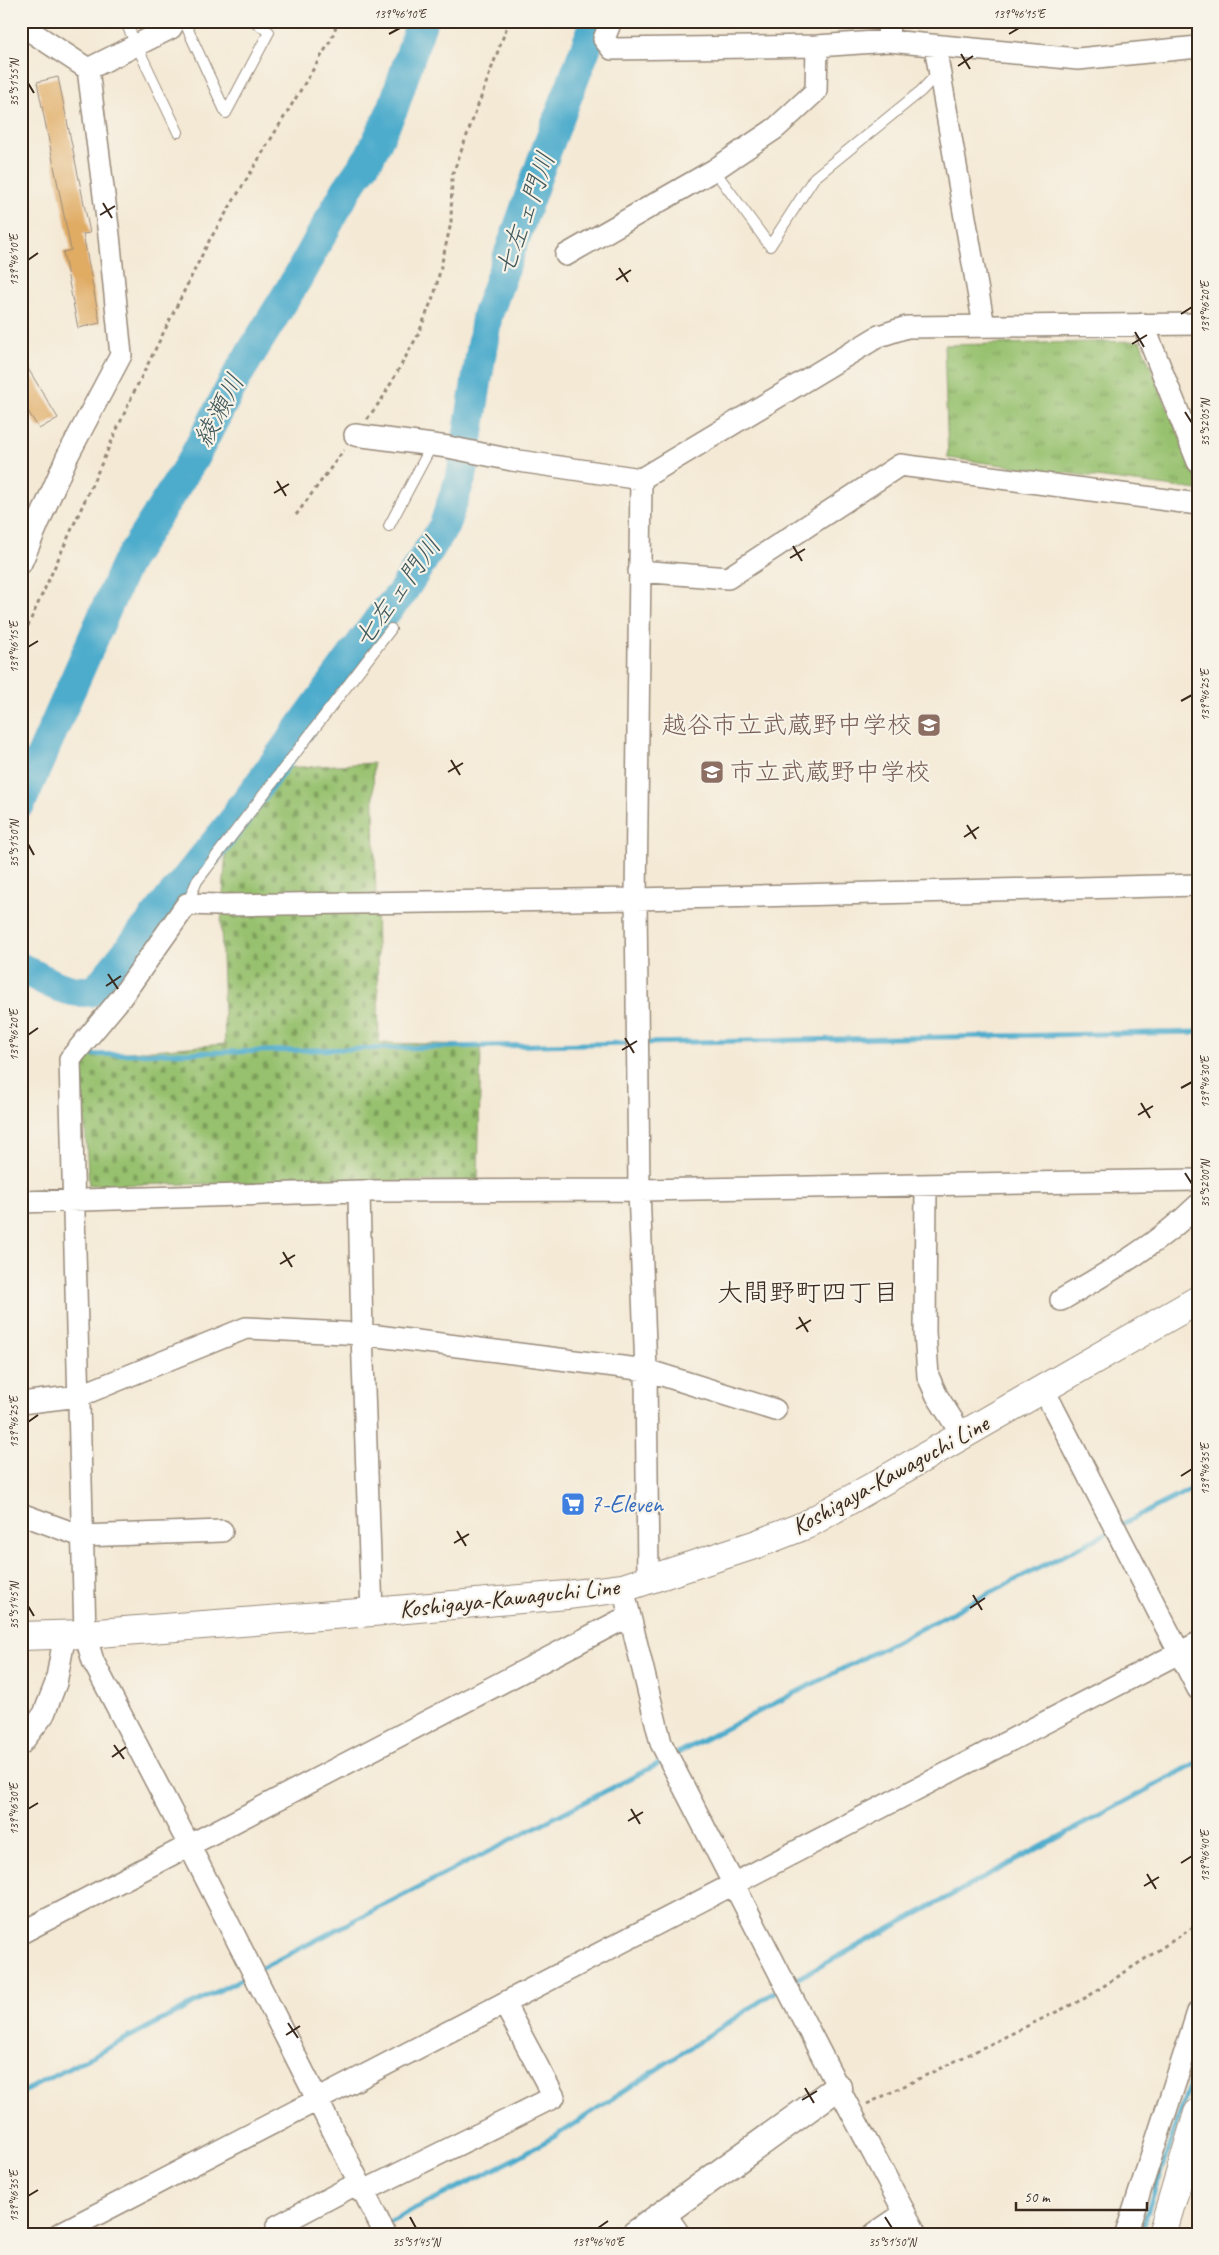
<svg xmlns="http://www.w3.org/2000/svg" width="1219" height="2255" viewBox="0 0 1219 2255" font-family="Caveat,'Klee One',sans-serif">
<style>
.grass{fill:url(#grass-tufts);stroke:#697646}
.cemetery{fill:url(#cemetery-stones);stroke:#697646}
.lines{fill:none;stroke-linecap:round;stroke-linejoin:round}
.stream{stroke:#4daccc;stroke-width:5}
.river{stroke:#4daccc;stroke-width:31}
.building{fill:#e0ab63}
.service-casing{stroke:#988a7a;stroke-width:12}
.minor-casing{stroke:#988a7a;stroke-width:24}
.tertiary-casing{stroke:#988a7a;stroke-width:29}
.secondary-casing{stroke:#988a7a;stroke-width:30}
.path{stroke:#988a7a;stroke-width:3;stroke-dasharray:4 4;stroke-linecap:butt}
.service{stroke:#fff;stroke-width:10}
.minor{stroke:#fff;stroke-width:21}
.tertiary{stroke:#fff;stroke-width:26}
.secondary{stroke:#fff;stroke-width:28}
.ticks{fill:none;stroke:#3b2a1e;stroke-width:2}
.labels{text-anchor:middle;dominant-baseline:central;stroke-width:4.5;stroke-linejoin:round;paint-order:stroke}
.education-label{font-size:25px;fill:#785e54;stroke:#f7f3e8;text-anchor:end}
.street-label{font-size:25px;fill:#3b2a1e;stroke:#f7f3e8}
.shop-label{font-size:25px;fill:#366cbe;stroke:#f7f3e8;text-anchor:start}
.water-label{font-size:26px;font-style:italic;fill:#41585b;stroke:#f7f3e8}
.neighbourhood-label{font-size:26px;fill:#3b2a1e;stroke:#f7f3e8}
.neatline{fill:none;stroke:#3b2a1e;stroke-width:2}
.ticks-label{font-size:12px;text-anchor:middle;fill:#3b2a1e}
</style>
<defs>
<pattern id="grass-tufts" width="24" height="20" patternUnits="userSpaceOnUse" patternTransform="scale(1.25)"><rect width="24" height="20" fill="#97c16e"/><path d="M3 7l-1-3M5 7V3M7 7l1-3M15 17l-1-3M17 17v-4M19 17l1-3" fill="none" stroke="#7c9d5a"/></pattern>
<pattern id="cemetery-stones" width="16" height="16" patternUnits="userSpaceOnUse" patternTransform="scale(1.25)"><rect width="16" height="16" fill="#97c16e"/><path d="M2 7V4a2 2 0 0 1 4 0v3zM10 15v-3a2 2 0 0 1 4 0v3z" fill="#7c9d5a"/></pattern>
</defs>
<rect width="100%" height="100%" fill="#f7f3e8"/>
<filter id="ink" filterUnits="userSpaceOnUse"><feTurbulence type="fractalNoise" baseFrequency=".02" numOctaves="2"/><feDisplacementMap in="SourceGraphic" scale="10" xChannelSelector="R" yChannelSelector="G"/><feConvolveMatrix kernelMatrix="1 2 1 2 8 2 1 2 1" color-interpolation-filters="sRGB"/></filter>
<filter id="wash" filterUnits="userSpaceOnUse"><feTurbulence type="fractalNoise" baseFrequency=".0096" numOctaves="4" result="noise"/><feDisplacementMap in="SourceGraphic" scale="20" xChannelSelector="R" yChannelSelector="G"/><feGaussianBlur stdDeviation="1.12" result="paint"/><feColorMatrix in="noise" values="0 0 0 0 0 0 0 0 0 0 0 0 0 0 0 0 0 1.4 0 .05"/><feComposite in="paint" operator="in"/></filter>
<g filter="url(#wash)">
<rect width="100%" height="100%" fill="#f4e9d5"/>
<path class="grass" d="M 1140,341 L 1198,482 L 1198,490 L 948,458 L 944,345 Z"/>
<path class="cemetery" d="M 373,763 L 379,1043 L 481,1045 L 478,1181 L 89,1185 L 80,1056 L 225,1044 L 221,925 L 226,849 L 285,768 Z"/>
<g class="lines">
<path class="stream" d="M 643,1043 L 1198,1032
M 81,1055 L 632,1043
M 1120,1525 L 1198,1486
M 674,1755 L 1111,1531
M 258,1970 L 664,1761
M 789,1983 L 1198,1762
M 21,2093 L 249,1975
M 386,2223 L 513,2160 L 557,2135 L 782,1987
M 366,2234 L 376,2229
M 1140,2234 L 1198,2059
M 1191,2234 L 1198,2229"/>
<path class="river" d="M 21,802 L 126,564 L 193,459 L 238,374 L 298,277 L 347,189 L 370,156 L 393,108 L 422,21
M 21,968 C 45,980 69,997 96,990 L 238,815 L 240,808 L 242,808 L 379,619 L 401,594 L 444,526 L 462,474 L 487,316 L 543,159 L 596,21"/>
</g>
<g id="blocks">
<path class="building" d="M 58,77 L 90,233 L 83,234 L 100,323 L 78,328 L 63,252 L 71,250 L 37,82 Z
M 21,357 L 58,418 L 39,429 L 21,400 Z"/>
</g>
</g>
<g filter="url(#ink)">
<use href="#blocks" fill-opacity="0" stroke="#988a7a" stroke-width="1"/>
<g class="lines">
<g class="service-casing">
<path id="service" d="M 125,21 L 178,132
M 184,21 L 226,113 L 269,32 L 254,21
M 714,170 L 770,246 L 814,178 L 921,91 L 939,72
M 389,526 L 432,445
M 187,904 L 197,881 L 391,629"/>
</g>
<g class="minor-casing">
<path id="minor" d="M 611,21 L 604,39 L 612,49 L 817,46 L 889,41 L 1078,59 L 1198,47
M 888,21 L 889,41
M 21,25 L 88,69 L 109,235 L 121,355 L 67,457 L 21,563
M 935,46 L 984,326
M 88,69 L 171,28 L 175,21
M 566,255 L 714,170 L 776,128 L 816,91 L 817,46
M 1143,324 L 1198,462
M 355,435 L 448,447 L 512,460 L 641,479 L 879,336 L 907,327 L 1198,324
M 641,479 L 636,899 L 639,1190 L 646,1370 L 648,1579
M 639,571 L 728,578 L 900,465 L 1198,504
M 926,1185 L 925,1332 L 928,1376 L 937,1396 L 962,1435
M 359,1191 L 362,1334 L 372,1612
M 21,1202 L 359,1191 L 639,1190 L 1198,1180
M 1061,1300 C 1109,1272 1158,1244 1198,1205
M 1044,1390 L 1198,1689
M 21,1403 L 79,1396 L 246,1328 L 362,1334 L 646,1370 L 775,1410
M 21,1514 L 81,1536 L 222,1531
M 623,1588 L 661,1743 L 838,2087 L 916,2234
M 21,1744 L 44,1714 L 56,1683 L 65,1634
M 21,1933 L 629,1616
M 362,2192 L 554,2097 L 504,2003
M 664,2212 L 679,2234
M 277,2226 L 358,2183
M 59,2234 L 1198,1643
M 385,2234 L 189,1845 L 93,1661 L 85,1634 L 70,1059 L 120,999 L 187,904 L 219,905 L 636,899 L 1198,885
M 874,2234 L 905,2213
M 1126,2234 L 1198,2012"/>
</g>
<g class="tertiary-casing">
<path id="tertiary" d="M 635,2234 L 838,2087"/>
</g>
<g class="secondary-casing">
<path id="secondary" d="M 21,1636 L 85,1634 L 372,1612 L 567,1595 L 623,1588 L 757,1544 L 806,1525 L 1198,1300
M 1162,2234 L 1198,2113"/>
</g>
<path class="path" d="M 367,419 L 382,399 L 418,335 L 435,292 L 451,223 L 452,176 L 509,21
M 296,515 L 344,450
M 21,641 L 134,392 L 209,241 L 331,40 L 338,21
M 867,2104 L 1087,1997 L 1198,1924"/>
<use href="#service" class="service"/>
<use href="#minor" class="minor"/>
<use href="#tertiary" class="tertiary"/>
<use href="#secondary" class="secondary"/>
</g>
</g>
<path class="ticks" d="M 389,34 L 400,28M 1009,34 L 1019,28M 961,54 L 970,69M 958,66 L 973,56M 28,83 L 34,93M 103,203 L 112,218M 100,215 L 115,206M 28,260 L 38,253M 619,268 L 628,282M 616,280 L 631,270M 1181,314 L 1192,307M 1135,332 L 1144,347M 1132,344 L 1147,335M 1185,412 L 1192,423M 277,481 L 286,496M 274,493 L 289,484M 793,546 L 802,561M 790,558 L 805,549M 28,647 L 38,641M 1181,701 L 1192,695M 451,760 L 460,775M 448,772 L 463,763M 967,825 L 976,839M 964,837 L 979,827M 28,844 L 34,855M 108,974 L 118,989M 106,986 L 121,976M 28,1035 L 38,1028M 625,1038 L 634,1053M 622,1050 L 637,1041M 1181,1088 L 1192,1082M 1141,1103 L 1150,1118M 1138,1115 L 1153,1106M 1185,1173 L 1192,1184M 283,1252 L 292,1267M 280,1264 L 295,1255M 799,1317 L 808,1332M 796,1329 L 811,1320M 28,1422 L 38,1415M 1181,1476 L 1192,1469M 457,1531 L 466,1546M 454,1543 L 469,1534M 973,1595 L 982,1610M 28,1606 L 34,1616M 970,1608 L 985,1598M 114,1745 L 124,1759M 112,1757 L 126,1747M 28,1809 L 38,1803M 631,1809 L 640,1824M 628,1821 L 643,1812M 1181,1863 L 1192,1856M 1147,1874 L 1156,1889M 1144,1886 L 1159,1877M 288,2023 L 298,2038M 286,2035 L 300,2026M 805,2088 L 814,2103M 802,2100 L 817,2091M 28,2196 L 38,2190M 410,2217 L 416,2228M 885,2217 L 892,2228M 598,2228 L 608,2221"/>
<defs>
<g id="school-square" transform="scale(1.25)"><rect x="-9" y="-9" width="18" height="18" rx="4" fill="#8d6e63" stroke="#f7f3e8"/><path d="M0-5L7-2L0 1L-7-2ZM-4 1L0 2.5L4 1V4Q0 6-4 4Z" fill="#fff"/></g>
<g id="supermarket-square" transform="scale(1.25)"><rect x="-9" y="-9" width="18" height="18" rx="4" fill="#3f7fe0" stroke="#f7f3e8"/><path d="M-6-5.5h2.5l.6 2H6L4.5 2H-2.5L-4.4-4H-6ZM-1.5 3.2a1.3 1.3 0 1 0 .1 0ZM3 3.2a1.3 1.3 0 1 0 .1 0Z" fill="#fff"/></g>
</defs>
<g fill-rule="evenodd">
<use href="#school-square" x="929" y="725"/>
<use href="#school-square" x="712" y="772"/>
<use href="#supermarket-square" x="573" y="1504"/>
</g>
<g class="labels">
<g class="education-label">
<text x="912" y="725">越谷市立武蔵野中学校</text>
<text x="730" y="772" text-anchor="start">市立武蔵野中学校</text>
</g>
<g class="street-label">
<text transform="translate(890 1475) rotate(-29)">Koshigaya-Kawaguchi Line</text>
<text transform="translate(509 1598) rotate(-6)">Koshigaya-Kawaguchi Line</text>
</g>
<g class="shop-label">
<text x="590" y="1504">7-Eleven</text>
</g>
<g class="water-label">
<text transform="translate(525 214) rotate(-70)">七左ェ門川</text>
<text transform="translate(219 410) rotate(-62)">綾瀬川</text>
<text transform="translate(397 592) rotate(-54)">七左ェ門川</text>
</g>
<g class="neighbourhood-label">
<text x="808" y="1292">大間野町四丁目</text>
</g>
</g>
<rect width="1219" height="2255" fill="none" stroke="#f7f3e8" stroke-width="55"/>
<path d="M1016 2202v8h131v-8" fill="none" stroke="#3b2a1e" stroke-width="2.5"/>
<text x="1024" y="2202" font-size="15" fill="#3b2a1e" stroke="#f7f3e8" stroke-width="4" paint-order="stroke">50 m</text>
<rect x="28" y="28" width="1164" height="2200" class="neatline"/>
<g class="ticks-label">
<text x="400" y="18">139°46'10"E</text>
<text x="1019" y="18">139°46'15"E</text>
<text transform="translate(14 83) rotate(-90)" y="4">35°51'55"N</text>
<text transform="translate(14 260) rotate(-90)" y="4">139°46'10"E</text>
<text transform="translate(1205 307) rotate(-90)" y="4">139°46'20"E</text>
<text transform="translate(1205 423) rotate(-90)" y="4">35°52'05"N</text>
<text transform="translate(14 647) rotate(-90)" y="4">139°46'15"E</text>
<text transform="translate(1205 695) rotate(-90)" y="4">139°46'25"E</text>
<text transform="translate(14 844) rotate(-90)" y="4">35°51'50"N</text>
<text transform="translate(14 1035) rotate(-90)" y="4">139°46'20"E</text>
<text transform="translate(1205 1082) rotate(-90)" y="4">139°46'30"E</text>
<text transform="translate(1205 1184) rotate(-90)" y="4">35°52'00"N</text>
<text transform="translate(14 1422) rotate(-90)" y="4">139°46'25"E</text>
<text transform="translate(1205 1469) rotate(-90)" y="4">139°46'35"E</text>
<text transform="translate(14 1606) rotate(-90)" y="4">35°51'45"N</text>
<text transform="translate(14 1809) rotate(-90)" y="4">139°46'30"E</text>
<text transform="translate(1205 1856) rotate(-90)" y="4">139°46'40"E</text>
<text transform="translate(14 2196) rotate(-90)" y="4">139°46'35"E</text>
<text x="416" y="2246">35°51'45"N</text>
<text x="598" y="2246">139°46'40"E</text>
<text x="892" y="2246">35°51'50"N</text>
</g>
</svg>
